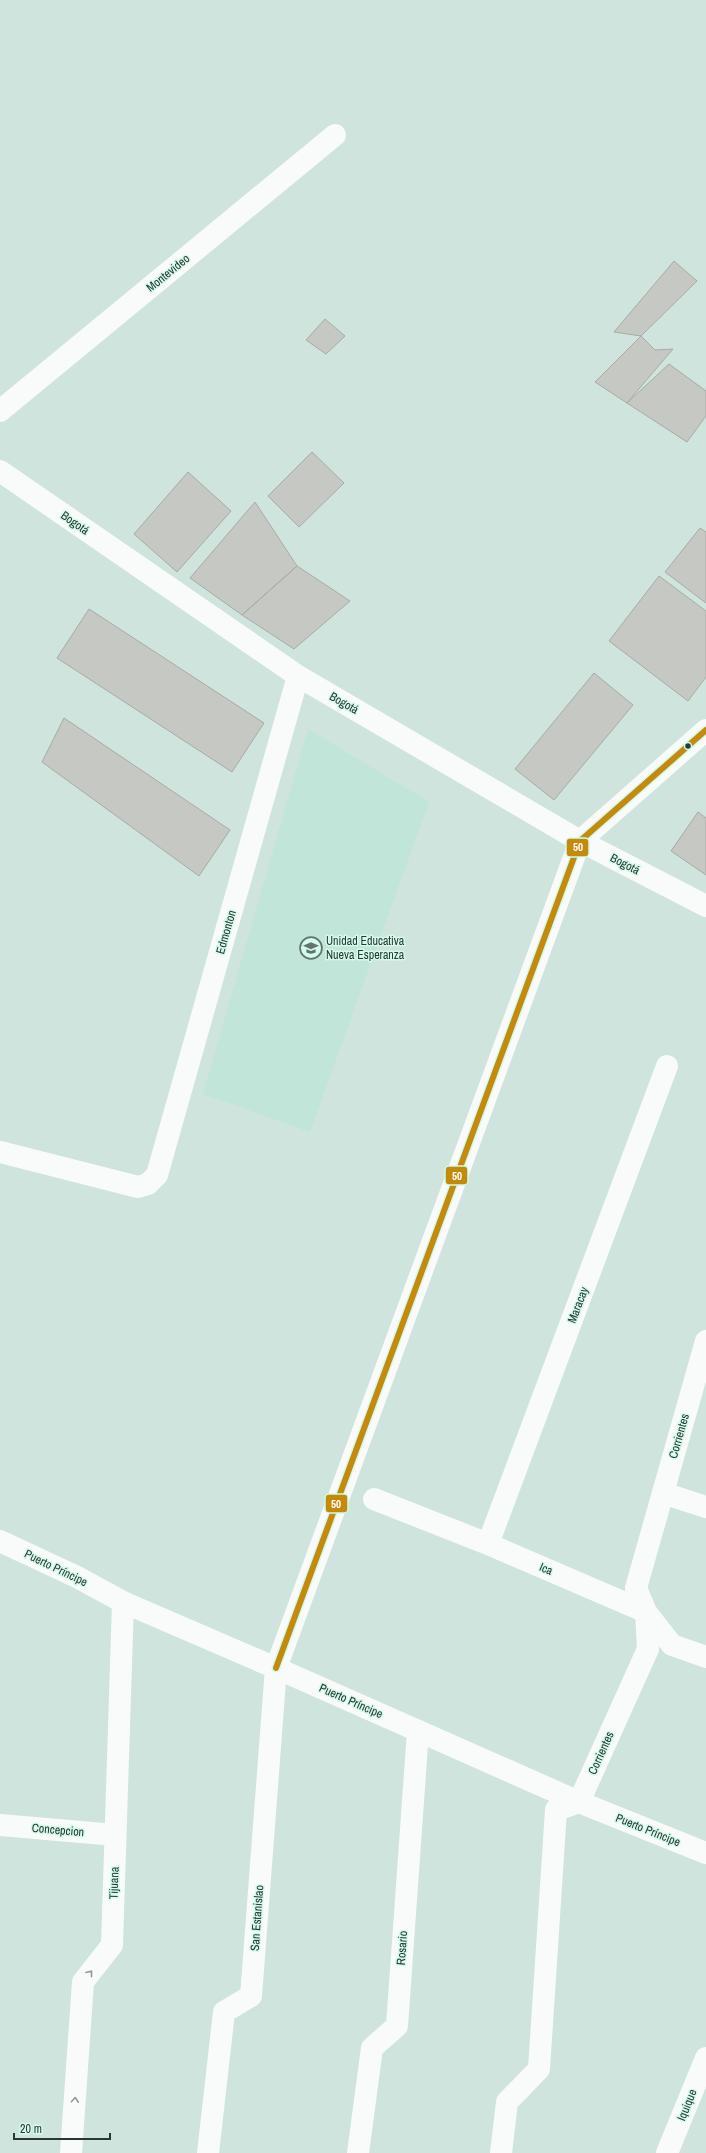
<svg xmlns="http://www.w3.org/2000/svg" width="706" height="2153" viewBox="0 0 706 2153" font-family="'Archivo Narrow',sans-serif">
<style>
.built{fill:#c1e5d8}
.building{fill:#c5c8c3;stroke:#a8aba6}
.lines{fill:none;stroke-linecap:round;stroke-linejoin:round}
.pedestrian{stroke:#f8fbfa;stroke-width:22}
.minor{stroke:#f8fbfa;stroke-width:22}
.bus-1-casing{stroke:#d3faeb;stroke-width:9}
.bus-1{stroke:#c48a0c;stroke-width:6}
.oneway{stroke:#909a96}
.bus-dot{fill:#293832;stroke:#d3faeb;stroke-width:1.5}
.labels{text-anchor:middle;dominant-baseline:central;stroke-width:3;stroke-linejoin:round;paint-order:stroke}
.street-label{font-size:12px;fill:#293832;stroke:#d3faeb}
.poi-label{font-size:12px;fill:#293832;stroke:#d3faeb;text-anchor:start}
.line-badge{stroke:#d3faeb;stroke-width:1.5}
.badge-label{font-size:11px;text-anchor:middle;font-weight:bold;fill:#fff}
</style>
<rect width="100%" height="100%" fill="#cee4dc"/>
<path class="built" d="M 308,729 L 429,802 L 310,1132 L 203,1094 Z"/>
<path class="building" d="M 674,261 L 697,281 L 641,336 L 614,332 Z
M 325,319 L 345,336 L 326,354 L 306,340 Z
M 641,336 L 655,350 L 673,349 L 627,403 L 595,382 Z
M 669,364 L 706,391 L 706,416 L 687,442 L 627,403 Z
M 312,452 L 344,483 L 299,527 L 268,496 Z
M 188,472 L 231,511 L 177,572 L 134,534 Z
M 255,502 L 297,566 L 242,615 L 190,578 Z
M 700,528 L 706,532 L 706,603 L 665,572 Z
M 297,566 L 350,601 L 294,649 L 242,615 Z
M 659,576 L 706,611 L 706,677 L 688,701 L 609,641 Z
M 89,609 L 264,723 L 232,772 L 57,658 Z
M 594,673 L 633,705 L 554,800 L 515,769 Z
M 64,718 L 230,830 L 199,876 L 42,762 Z
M 698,812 L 706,818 L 706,875 L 671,851 Z"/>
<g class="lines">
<path class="pedestrian" d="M 663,1493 L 706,1507
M 374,1499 L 488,1544 L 646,1612 L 672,1645 L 706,1657
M 488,1544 L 667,1066
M 208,2153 L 224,2012 L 251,1996 L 276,1668
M 358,2153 L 372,2048 L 397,2026 L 418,1731
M 501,2153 L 507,2102 L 539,2069 L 556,1810 L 579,1802"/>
<path class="minor" d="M 0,411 L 335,135
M 0,471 L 298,676 L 580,841 L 706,906
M 0,1152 L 138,1187 L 148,1184 L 157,1175 L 298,676
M 0,1541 L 77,1577 L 123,1602 L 276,1668 L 579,1802 L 706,1853
M 276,1668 L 580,841 L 706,730
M 579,1802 L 648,1649 L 646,1612 L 636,1588 L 706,1341
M 0,1825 L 115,1835
M 71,2153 L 83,1982 L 112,1945 L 123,1602
M 667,2153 L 706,2058"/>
<g class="bus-1-casing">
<path id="bus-1" d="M 276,1668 L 580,841 L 706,730"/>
</g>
<use href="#bus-1" class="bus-1"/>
</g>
<defs><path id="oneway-chevron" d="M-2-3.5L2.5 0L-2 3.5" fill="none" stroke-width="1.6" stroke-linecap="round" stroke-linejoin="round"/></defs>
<g class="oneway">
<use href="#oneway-chevron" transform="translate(90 1973) rotate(-52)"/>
<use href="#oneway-chevron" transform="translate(75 2100) rotate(-86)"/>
</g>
<defs>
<g id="school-ring" transform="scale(1.15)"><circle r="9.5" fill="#d3faeb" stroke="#63746e" stroke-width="1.5"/><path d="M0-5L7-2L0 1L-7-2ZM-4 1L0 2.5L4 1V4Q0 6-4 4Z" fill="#63746e"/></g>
</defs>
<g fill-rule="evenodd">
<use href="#school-ring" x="311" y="948"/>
</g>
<circle class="bus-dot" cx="688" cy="746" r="3.5"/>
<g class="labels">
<g class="street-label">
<text transform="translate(168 273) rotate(-39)">Montevideo</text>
<text transform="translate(75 523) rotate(35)">Bogotá</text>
<text transform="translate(344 703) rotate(30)">Bogotá</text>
<text transform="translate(625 864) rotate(27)">Bogotá</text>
<text transform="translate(226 932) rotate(-74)">Edmonton</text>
<text transform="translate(578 1305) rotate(-69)">Maracay</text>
<text transform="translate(679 1436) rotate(-74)">Corrientes</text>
<text transform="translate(56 1568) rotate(26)">Puerto Príncipe</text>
<text transform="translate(546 1569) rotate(23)">Ica</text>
<text transform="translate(351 1701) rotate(24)">Puerto Príncipe</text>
<text transform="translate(601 1753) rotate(-66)">Corrientes</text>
<text transform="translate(58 1830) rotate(5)">Concepcion</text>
<text transform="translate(648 1830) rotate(22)">Puerto Príncipe</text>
<text transform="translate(114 1883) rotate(-88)">Tijuana</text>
<text transform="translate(257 1918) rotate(-86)">San Estanislao</text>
<text transform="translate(402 1948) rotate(-86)">Rosario</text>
<text transform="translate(687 2105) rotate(-68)">Iquique</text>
</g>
<g class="poi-label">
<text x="326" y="941">Unidad Educativa<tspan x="326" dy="14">Nueva Esperanza</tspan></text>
</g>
</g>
<g class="line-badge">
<rect x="566" y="838" width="23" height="19" rx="4" fill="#c48a0c"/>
<rect x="445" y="1166" width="23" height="19" rx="4" fill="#c48a0c"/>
<rect x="325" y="1494" width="23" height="19" rx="4" fill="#c48a0c"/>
</g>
<g class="badge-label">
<text x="578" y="851">50</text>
<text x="457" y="1180">50</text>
<text x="336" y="1508">50</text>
</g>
<path d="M14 2133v6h96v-6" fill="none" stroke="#293832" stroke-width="2"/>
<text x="20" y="2133" font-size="12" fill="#293832" stroke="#d3faeb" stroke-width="3" paint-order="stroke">20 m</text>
</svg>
